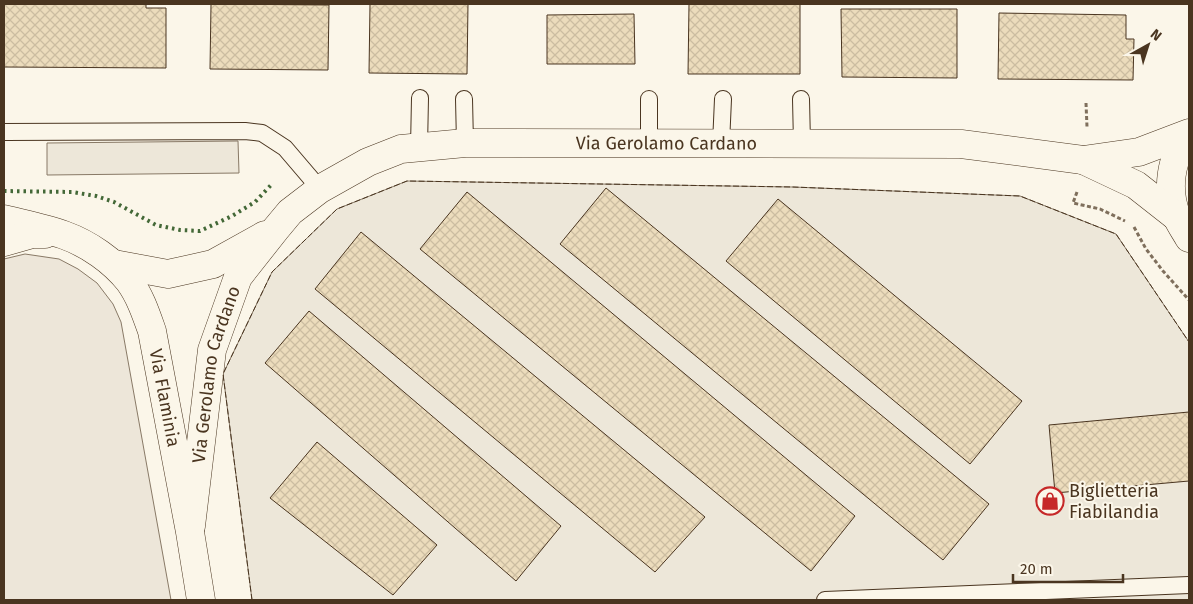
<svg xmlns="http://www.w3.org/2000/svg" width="1193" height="604" viewBox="0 0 1193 604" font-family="'Fira Sans',sans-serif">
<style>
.green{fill:#ede6d9;stroke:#887966}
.parking{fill:#ede7d9;stroke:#887966}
.building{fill:url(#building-cross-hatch);stroke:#4a3520}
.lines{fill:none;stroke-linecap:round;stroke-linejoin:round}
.service-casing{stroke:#4a3520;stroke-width:18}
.secondary-casing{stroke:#4a3520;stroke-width:29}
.primary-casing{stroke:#4a3520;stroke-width:29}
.path{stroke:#7f6f5c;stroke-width:3;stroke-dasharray:4 2.5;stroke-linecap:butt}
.service{stroke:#fbf6e9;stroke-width:16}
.secondary{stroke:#fbf6e9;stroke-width:28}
.primary{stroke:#fbf6e9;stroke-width:28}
.hedge{stroke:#436837;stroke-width:4;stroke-dasharray:2.5 4;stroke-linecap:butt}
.fence{stroke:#4a3520;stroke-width:1;stroke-dasharray:6 2.5;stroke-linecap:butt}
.labels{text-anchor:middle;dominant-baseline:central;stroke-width:4;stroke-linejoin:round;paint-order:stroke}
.street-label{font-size:18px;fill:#4a3520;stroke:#fbf6e9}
.poi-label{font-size:18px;fill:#4a3520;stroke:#fbf6e9;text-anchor:start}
</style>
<defs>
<pattern id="building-cross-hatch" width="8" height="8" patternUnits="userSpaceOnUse" patternTransform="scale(1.25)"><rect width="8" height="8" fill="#ecdcbc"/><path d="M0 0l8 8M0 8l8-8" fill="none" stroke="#ccbda1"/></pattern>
</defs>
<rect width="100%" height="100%" fill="#fbf6e9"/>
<path class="green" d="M 25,254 L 59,259 L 78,269 L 97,283 L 113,304 L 121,322 L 171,600 L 4,600 L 4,259 Z"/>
<path class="parking" d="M 238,141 L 239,173 L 47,175 L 47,143 Z
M 407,181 L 793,187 L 1020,196 L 1116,234 L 1189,342 L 1189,600 L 252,600 L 223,374 L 272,272 L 337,209 Z"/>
<path class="building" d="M 4,4 L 146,4 L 146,8 L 166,8 L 166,68 L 4,67 Z
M 211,4 L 329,5 L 328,70 L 210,69 Z
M 370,4 L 468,4 L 467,74 L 369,73 Z
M 689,4 L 800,4 L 800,74 L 688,74 Z
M 841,9 L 957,9 L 957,78 L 842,77 Z
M 999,13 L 1126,15 L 1126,39 L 1134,39 L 1133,80 L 998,79 Z
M 634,14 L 635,64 L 547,64 L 547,15 Z
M 606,188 L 989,504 L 943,560 L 560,244 Z
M 467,192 L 855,516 L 811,571 L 420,249 Z
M 778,199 L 1022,401 L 970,464 L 726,261 Z
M 361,232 L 705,517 L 655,572 L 315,289 Z
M 309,311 L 561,526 L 516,581 L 265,363 Z
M 1189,412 L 1189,481 L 1055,493 L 1049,425 Z
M 317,442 L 437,545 L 393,595 L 270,498 Z"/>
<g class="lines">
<g class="service-casing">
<path id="service" d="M 464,99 L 465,143
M 801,99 L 802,143
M 4,132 L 245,131 L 262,133 L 285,148 L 320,189
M 649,143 L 649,99
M 721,144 L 723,99
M 419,147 L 420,98
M 825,600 L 1189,585"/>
</g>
<g class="secondary-casing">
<g id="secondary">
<path d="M 1189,135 C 1170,158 1166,190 1177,217 C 1180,224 1185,231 1189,238"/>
<path d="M 1083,160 L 1136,185 L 1178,218"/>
<path d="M 114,264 L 168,274 L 213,264 L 265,235"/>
<path id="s1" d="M 191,526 L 212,350 L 238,277 L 275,230 L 290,212 L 320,189 L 368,162 L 401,149 L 465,143 L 961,144 L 1083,160 L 1139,152 L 1189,133"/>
</g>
</g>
<g class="primary-casing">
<g id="primary">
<path id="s2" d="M 4,219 C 24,224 45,228 64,235 C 89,244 113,261 129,281 C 140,296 146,314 152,331 L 190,532 L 201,600"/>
<path d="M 4,242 L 32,234 L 45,234"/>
</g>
</g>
<path class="path" d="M 1086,103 L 1087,127
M 1077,192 L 1073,203 L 1100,209 L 1125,221
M 1134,227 L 1146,249 L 1163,271 L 1189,300"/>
<use href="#service" class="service"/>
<use href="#secondary" class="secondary"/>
<use href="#primary" class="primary"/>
<path class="hedge" d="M 4,191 L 72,192 L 96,196 L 114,202 L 156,225 L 180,230 L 200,231 L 232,216 L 255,202 L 273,183"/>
<path class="fence" d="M 252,600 L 223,374 L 272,272 L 337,209 L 407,181 L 793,187 L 1020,196 L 1116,234 L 1189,342"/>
</g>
<defs>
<g id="shop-ring" transform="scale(1.4375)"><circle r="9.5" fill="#fbf6e9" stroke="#c62828" stroke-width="1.5"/><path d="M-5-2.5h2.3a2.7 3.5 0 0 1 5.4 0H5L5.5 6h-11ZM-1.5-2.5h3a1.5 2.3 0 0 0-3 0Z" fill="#c62828"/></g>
</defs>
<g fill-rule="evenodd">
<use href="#shop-ring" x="1050" y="501"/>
</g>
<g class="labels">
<g class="street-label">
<text stroke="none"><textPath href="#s1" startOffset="732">Via Gerolamo Cardano</textPath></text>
<text stroke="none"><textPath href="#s1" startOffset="154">Via Gerolamo Cardano</textPath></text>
<text stroke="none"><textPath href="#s2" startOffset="266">Via Flaminia</textPath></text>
</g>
<g class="poi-label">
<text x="1069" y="491">Biglietteria<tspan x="1069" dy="21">Fiabilandia</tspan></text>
</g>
</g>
<rect width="1193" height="604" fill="none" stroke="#4a3520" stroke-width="10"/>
<g transform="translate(1148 45) rotate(39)" stroke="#fbf6e9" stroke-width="4" paint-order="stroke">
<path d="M0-4L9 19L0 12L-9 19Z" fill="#4a3520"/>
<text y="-8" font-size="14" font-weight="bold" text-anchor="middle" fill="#4a3520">N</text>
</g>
<path d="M1013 574v8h110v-8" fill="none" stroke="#4a3520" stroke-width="2.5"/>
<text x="1020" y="574" font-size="15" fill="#4a3520" stroke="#fbf6e9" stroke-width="4" paint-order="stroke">20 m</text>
</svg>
